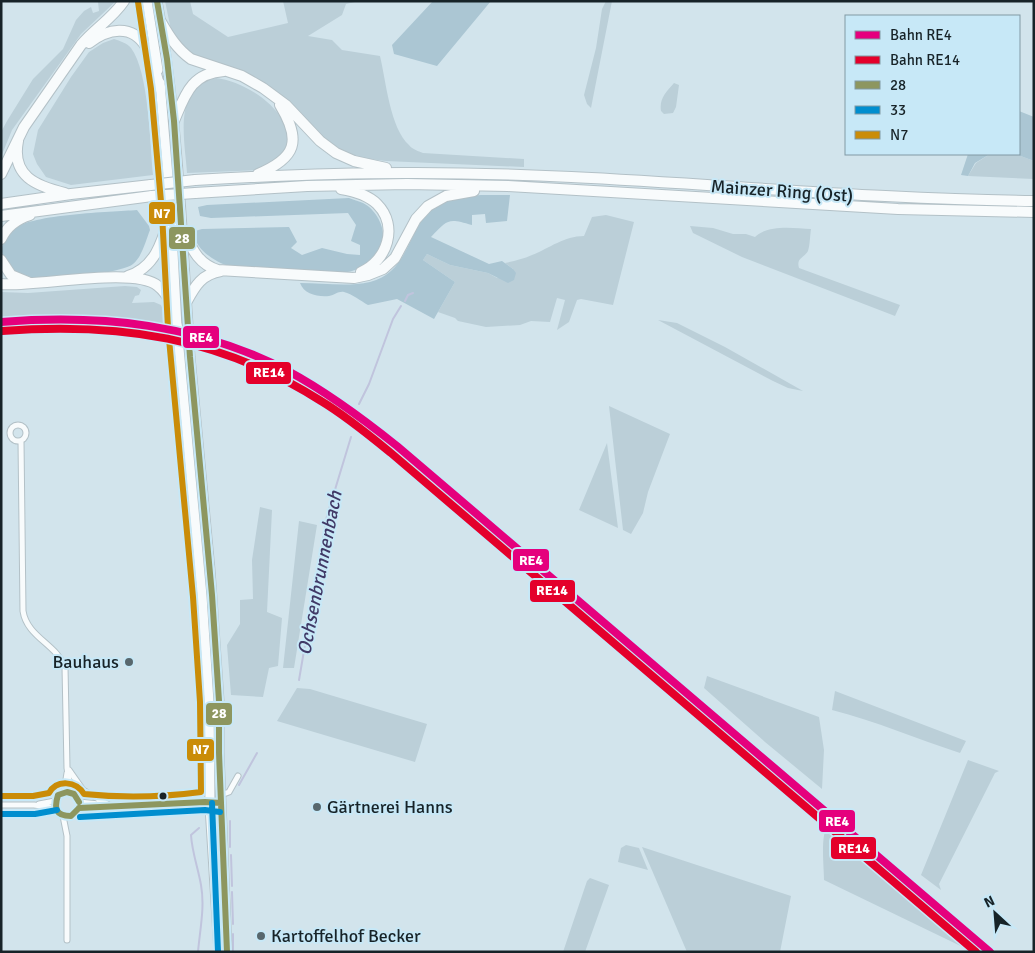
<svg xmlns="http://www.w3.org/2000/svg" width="1035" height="953" viewBox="0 0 1035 953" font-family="Signika,sans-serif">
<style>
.green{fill:#bbcfd8}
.forest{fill:#abc6d3}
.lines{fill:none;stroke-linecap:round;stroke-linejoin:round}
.stream{stroke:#c0c4dd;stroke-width:2}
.minor-casing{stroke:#b3c1c7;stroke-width:7}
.primary-casing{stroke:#b3c1c7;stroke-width:11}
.trunk-casing{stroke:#b3c1c7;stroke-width:11}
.motorway-casing{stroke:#b3c1c7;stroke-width:12}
.minor{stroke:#f8fbfc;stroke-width:5}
.primary{stroke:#f8fbfc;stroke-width:9}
.trunk{stroke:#f8fbfc;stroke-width:9}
.motorway{stroke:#f8fbfc;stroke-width:10}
.motorway-bridge-casing{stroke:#b3c1c7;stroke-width:12;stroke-linecap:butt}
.motorway-bridge{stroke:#f8fbfc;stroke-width:10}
.bus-1-casing{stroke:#c7e8f7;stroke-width:10}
.bus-2-casing{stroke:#c7e8f7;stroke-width:10}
.bus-3-casing{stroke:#c7e8f7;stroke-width:10}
.bus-1{stroke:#8d965f;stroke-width:6}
.bus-2{stroke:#008ecf;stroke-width:6}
.bus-3{stroke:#ca8c08;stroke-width:6}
.rail-1-casing{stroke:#c7e8f7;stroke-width:11}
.rail-2-casing{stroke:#c7e8f7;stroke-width:11}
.rail-1{stroke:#e5007d;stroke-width:8}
.rail-2{stroke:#e4002b;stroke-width:8}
.poi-dot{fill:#58676d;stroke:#c7e8f7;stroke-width:2}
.bus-dot{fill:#172328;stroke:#c7e8f7;stroke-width:2}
.labels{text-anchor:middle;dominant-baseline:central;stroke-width:4;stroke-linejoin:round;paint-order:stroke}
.street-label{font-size:18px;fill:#172328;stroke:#c7e8f7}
.poi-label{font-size:18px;fill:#172328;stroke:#c7e8f7;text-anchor:start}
.water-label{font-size:19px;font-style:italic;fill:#403966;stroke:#c7e8f7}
.line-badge{stroke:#c7e8f7;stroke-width:2}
.badge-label{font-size:14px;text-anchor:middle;font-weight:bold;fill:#fff}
</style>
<rect width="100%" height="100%" fill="#d2e4ec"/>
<path class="green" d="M 99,1 L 116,1 L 81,34 L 12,130 L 1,157 L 1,132 L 7,121 L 33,79 L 63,49 L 76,20 L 84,11 L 91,7 L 93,13 L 99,11 L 98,2 Z
M 165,1 L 190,1 L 193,14 L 228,37 L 288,23 L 283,1 L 359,1 L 346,4 L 342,15 L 308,36 L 332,40 L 342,50 L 380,56 C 386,81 390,128 409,145 C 412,149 418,151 423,153 L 524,159 L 524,167 L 386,161 L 361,158 L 341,151 L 324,142 L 291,106 L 190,55 L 172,35 Z
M 606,1 L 612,1 L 591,108 L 587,104 L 584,95 L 596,48 L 602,9 Z
M 114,39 C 120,41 127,43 131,48 C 149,72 150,143 153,175 L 71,185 L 46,177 L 37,164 L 33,154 L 38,130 L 71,77 L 89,52 L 103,43 Z
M 216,78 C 244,81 288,108 288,140 C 288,145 286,150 284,155 L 260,170 L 187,173 C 185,141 172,87 216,78 Z
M 674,83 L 679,85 L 676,107 L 673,113 L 664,114 L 661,111 C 659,99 666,92 674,83 Z
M 990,154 L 1015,154 L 1034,161 L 1034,179 L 968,176 L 976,163 Z
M 606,215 L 634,222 L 613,305 L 581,299 L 577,300 L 569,322 L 557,330 L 565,300 L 557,298 L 550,322 L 531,321 L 520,325 L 486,327 L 458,321 L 455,318 L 438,312 L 455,282 L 423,260 L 427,254 L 450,265 L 488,273 L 497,278 L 513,269 L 505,263 C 514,261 523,259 532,255 C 550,248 564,236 584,236 L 592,217 Z
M 690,226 L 713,228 L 733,234 L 746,234 L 755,237 C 768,224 794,228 811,229 C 810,235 810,245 808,251 C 804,258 796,258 799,268 L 900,305 L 895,316 L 742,257 L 693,233 Z
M 125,286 L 137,287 L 141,290 L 139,295 L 135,296 L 132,303 L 154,302 L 161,305 L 164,312 L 166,324 C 111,315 56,312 1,319 L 1,292 L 28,293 Z
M 658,320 L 677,323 L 725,347 L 803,391 L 788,388 L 773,381 Z
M 609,406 L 670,434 L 648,492 L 643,513 L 631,534 L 623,530 Z
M 607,443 L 618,528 L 579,510 Z
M 260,507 L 272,510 L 267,612 L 282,618 L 278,666 L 269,668 L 263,697 L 231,695 L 227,645 L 240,624 L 240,600 L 253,599 L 252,560 Z
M 299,521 L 317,525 L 294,668 L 283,668 Z
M 707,676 L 819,717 L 824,750 L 822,789 L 765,742 L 704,688 Z
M 297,688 L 310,689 L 427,724 L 415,762 L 277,721 Z
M 835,691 L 966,741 L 960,753 C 917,739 876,721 832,710 Z
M 968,760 L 999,771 L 995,773 L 939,884 L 941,890 L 921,875 Z
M 828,824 L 978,952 L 973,952 L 824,880 C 824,865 820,836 828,824 Z
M 626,845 L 639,848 L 648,870 L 618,862 L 621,848 Z
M 642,847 L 791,896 L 780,952 L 687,952 Z
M 590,878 L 609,885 L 585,952 L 563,952 L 587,881 Z"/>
<path class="forest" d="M 433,1 L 491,1 L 437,66 L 394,54 L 392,45 Z
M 1019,111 L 1034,117 L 1034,161 L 1015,154 L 1019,154 Z
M 968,154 L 990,154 L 975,163 L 968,176 L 961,175 Z
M 481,195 L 510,195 L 507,221 L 486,223 L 485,214 L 472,215 L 472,225 C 448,218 448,219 431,237 L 489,264 L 502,261 L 513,269 L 516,273 L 514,280 L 508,283 L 488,273 L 450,265 L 427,254 L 423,260 L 455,282 L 434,319 L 397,299 L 368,305 C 361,301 352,294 344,292 C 338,291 335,295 329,296 C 317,297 304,294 300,283 C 323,283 348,287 370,282 C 413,271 406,222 440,204 C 453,197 467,196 481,195 Z
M 349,198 C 353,200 359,201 363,203 C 377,210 387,230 382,245 C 378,256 365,267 355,270 C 337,277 285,270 264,268 C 253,268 240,269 229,266 C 215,262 192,248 195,231 L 202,229 L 289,227 L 297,242 L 291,248 L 302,255 L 322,248 L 347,254 L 360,255 L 360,245 L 351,241 L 356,225 L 348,213 L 211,218 L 200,216 L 198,207 L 207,205 Z
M 137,210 L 149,226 L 150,230 C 146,240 142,257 133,264 C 120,275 31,282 16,274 C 10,270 3,259 2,252 C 1,244 7,234 13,229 C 33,214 110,212 137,210 Z"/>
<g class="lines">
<path class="stream" d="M 405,301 L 408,295 L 413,293
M 359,404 L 369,384 L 393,319 L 401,306
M 299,680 L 327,516 L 351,437
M 239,785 L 257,753
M 230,821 L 230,847
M 231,855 L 232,886
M 232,892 L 233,924
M 233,934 L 233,952
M 198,952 C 200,929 205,907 201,885 C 198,868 192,852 191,835 L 199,828"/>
<g class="minor-casing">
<path id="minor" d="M10 433a8 8 0 1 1 16 0a8 8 0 1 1-16 0Z
M 21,441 L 23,611 C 27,637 56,644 65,667 L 67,768 L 71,793
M 69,770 L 83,790 L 109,805
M55 804a12 12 0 1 1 24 0a12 12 0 1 1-24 0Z
M 64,792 L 67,773
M 221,795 L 229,792 L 238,776
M 79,802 L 99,804
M 39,804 L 55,801
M 1,805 L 34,805 L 55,808
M 187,805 L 211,806
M 79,808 C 112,805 145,806 179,804 C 194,803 206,800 221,803
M 63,816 L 67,836 L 67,940"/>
</g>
<g class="primary-casing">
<path id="primary" d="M 171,216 L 177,327 L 202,596 L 209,702 L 210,806 L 219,952
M 182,231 L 190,357 L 210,570 L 219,701 L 219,753 L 227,952"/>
</g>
<g class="trunk-casing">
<path id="trunk" d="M 147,1 L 158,70
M 157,1 C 171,76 177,152 182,228
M 160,83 L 171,212"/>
</g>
<g class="motorway-casing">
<path id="motorway" d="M 161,22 C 169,36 177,49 191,59 L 242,76 L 263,88 L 286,105 L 320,141 L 336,153 L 354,161 L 386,168
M 89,43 C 107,29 132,23 146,47 C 153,59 156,75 160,88
M 174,121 C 185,95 191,73 224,71
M 18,141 C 11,176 36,186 65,193
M 1,174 L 24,127 L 81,45 C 94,29 112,19 124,1
M 258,174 C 296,158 302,141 280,105
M 195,180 C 265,176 335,173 405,173 C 615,172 824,199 1034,201
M 341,189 C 353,191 368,195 377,204 C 399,226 387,261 361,272
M 195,193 L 307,186 L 407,184 L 508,186 L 898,209 L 1034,212
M 1,204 L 71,194 L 151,185
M 1,216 L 152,196
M 182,228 C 191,246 197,264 218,270 L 354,278 L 368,275 L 383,269 L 395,258 L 416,219 L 428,206 L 446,196 L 474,191
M 1,239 C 7,226 17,219 30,215
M 1,260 L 11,275 L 28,282
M 128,276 C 157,267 163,238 171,212
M 1,284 C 36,287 135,266 158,286 C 171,296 173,312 177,327
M 187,301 C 195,286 202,274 221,271"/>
</g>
<use href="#minor" class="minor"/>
<use href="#primary" class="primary"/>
<use href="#trunk" class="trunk"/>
<use href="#motorway" class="motorway"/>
<g class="motorway-bridge-casing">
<path id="motorway-bridge" d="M 151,185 L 195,180
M 152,196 L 195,193"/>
</g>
<use href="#motorway-bridge" class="motorway-bridge"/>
<g class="bus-1-casing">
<path id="bus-1" d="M 157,1 L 167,59 L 174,121 L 190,357 L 212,595 L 219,701 L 219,753 L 227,952
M 79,802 L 74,794 L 67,792 L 58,795 C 54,808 55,816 71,816 L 79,808
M 79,808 L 205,802 L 221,803"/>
</g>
<g class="bus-2-casing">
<path id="bus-2" d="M 212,803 L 218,952
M 1,814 L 35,814 L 57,810
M 80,817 L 205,810 L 220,812"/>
</g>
<g class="bus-3-casing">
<path id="bus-3" d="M 1,796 L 33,796 L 49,793 C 57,779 76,781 84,794 C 123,798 163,797 201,792 L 200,702 L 193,597 L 168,328 L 162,213 L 151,89 L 138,2"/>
</g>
<use href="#bus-1" class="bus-1"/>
<use href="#bus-2" class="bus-2"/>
<use href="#bus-3" class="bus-3"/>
<g class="rail-1-casing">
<path id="rail-1" d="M 1,322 C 101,314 198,324 288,371 C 327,392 362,418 397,446 L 990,952"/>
</g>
<g class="rail-2-casing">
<path id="rail-2" d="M 2,331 C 119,322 220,337 321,401 C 346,416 369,435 391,453 L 976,952"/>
</g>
<use href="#rail-1" class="rail-1"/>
<use href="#rail-2" class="rail-2"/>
</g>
<g class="poi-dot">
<circle cx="129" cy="662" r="5"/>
<circle cx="317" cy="807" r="5"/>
<circle cx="261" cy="936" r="5"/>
</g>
<circle class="bus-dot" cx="163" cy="796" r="4.5"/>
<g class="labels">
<g class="street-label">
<text transform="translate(782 191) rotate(4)">Mainzer Ring (Ost)</text>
</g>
<g class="poi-label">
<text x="119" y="662" text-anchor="end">Bauhaus</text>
<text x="327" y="807">Gärtnerei Hanns</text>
<text x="271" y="936">Kartoffelhof Becker</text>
</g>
<g class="water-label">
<text transform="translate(320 573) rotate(-79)">Ochsenbrunnenbach</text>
</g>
</g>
<g class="line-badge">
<rect x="148" y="201" width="28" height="24" rx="5" fill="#ca8c08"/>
<rect x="168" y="226" width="28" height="24" rx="5" fill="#8d965f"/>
<rect x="182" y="325" width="38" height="24" rx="5" fill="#e5007d"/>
<rect x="245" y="361" width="47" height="24" rx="5" fill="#e4002b"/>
<rect x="512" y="548" width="38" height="24" rx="5" fill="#e5007d"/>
<rect x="529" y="579" width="47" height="24" rx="5" fill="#e4002b"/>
<rect x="205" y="702" width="28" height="24" rx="5" fill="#8d965f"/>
<rect x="186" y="738" width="29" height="24" rx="5" fill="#ca8c08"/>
<rect x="818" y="809" width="38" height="24" rx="5" fill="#e5007d"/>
<rect x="830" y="836" width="47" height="24" rx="5" fill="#e4002b"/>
</g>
<g class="badge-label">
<text x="162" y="218">N7</text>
<text x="182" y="243">28</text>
<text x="201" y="342">RE4</text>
<text x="269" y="377">RE14</text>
<text x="531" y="565">RE4</text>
<text x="552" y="595">RE14</text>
<text x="219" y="718">28</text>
<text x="201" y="754">N7</text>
<text x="837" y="826">RE4</text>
<text x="854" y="853">RE14</text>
</g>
<rect width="1035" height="953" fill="none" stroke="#172328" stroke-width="5"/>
<rect x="845" y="15" width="175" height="140" fill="#c7e8f7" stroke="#8199a4"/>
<rect x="855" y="31" width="25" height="8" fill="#e5007d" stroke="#8199a4"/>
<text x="890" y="40" font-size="15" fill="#172328">Bahn RE4</text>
<rect x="855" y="56" width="25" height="8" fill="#e4002b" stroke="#8199a4"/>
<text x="890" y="65" font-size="15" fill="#172328">Bahn RE14</text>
<rect x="855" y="81" width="25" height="8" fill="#8d965f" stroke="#8199a4"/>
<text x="890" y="90" font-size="15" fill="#172328">28</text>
<rect x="855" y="106" width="25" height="8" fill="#008ecf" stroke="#8199a4"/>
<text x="890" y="115" font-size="15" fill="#172328">33</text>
<rect x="855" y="131" width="25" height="8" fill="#ca8c08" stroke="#8199a4"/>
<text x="890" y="140" font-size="15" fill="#172328">N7</text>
<g transform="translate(995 913) rotate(334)" stroke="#c7e8f7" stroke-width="4" paint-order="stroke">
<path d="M0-4L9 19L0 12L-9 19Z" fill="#172328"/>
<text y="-8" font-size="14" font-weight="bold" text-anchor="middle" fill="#172328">N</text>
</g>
</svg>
